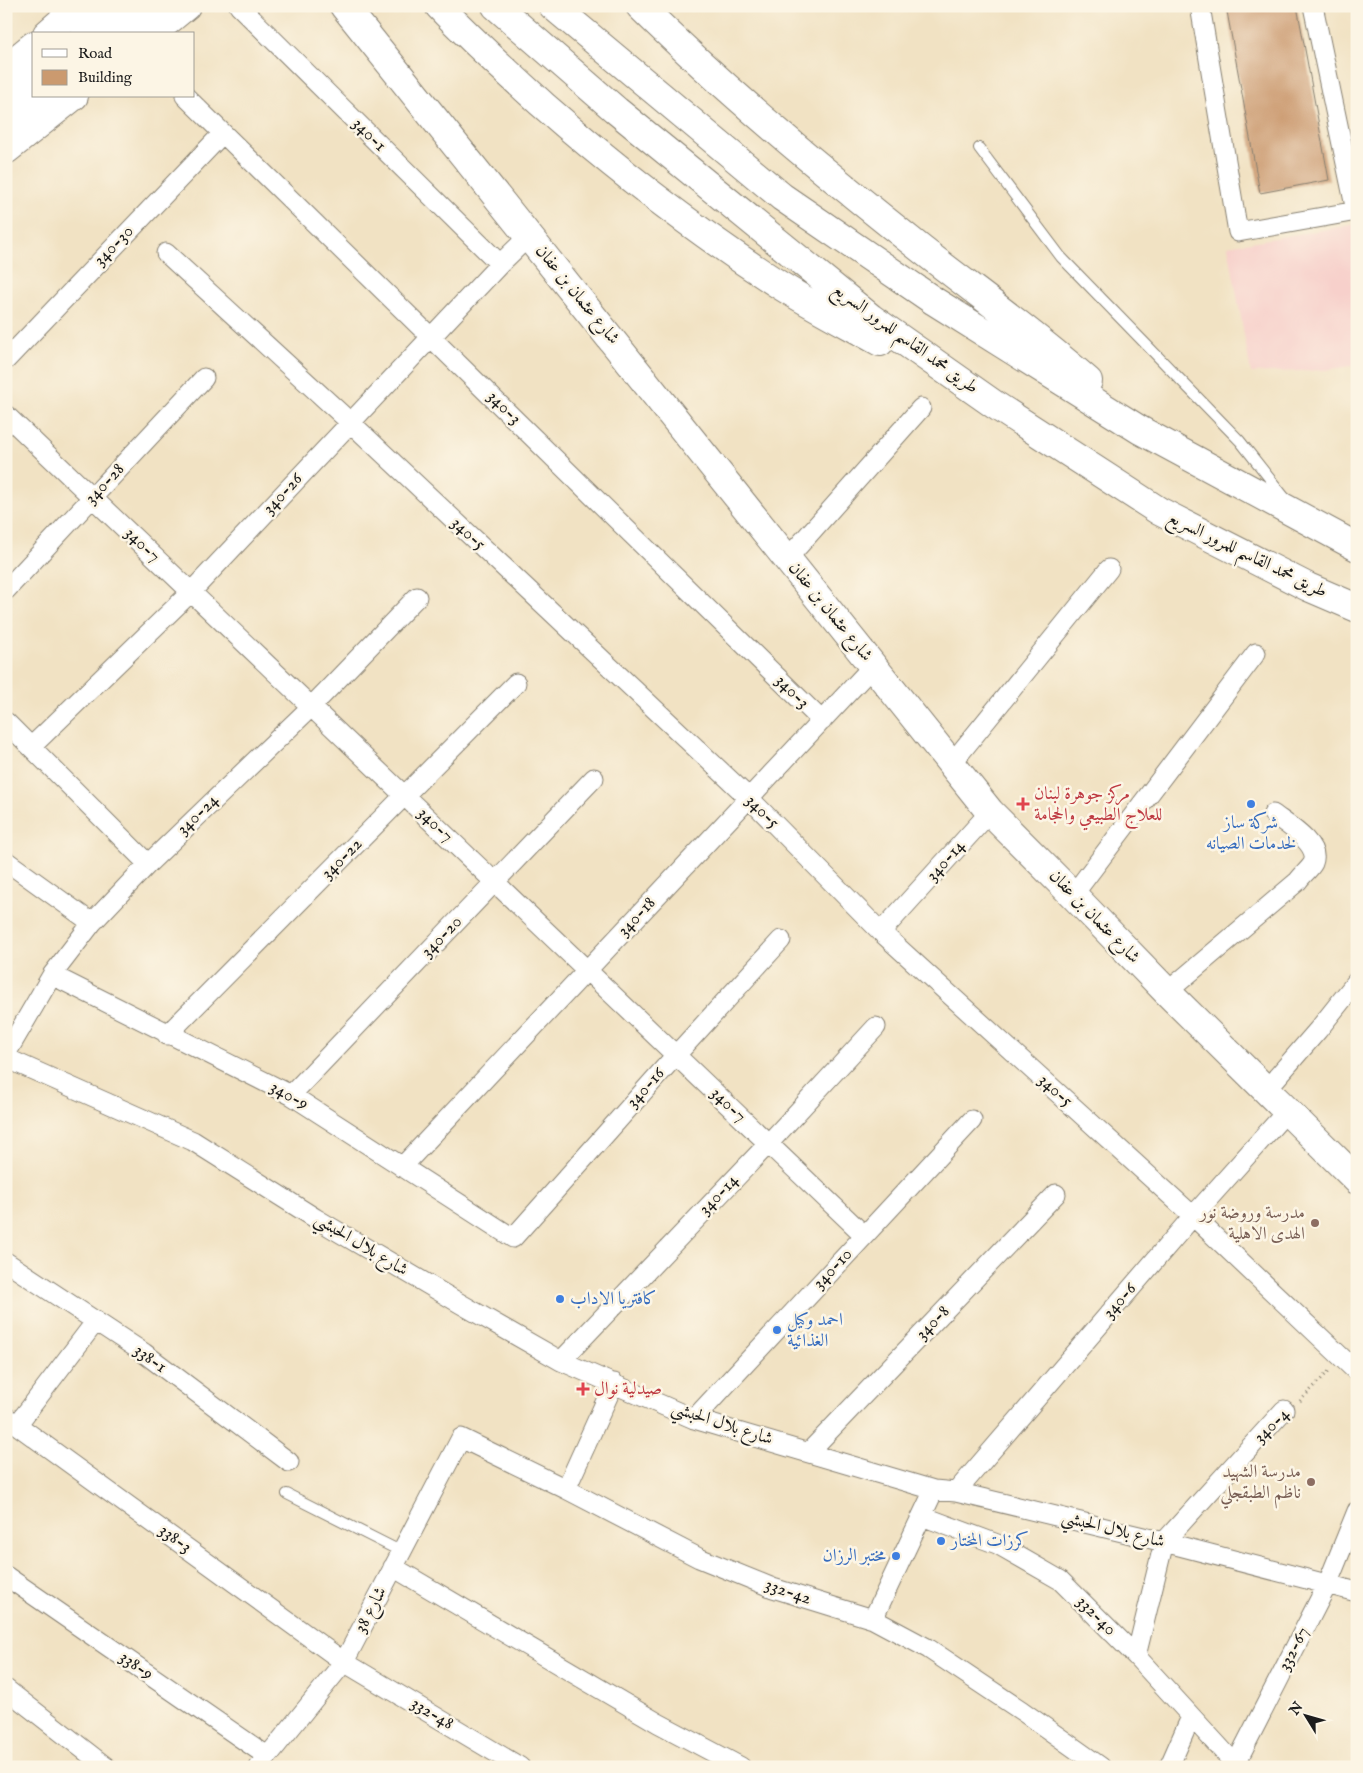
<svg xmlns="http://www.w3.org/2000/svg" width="1363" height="1773" viewBox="0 0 1363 1773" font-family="'IM FELL English',Amiri,serif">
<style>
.built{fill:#f7d0cb}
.building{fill:#cb9a6f}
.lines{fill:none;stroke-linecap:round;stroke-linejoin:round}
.lane-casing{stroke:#867f70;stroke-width:12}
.street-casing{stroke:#867f70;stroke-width:21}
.secondary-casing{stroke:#867f70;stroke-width:30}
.highway-casing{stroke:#867f70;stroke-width:30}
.path{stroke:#867f70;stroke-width:3;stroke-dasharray:1 4;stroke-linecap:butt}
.lane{stroke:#fff;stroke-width:10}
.street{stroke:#fff;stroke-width:19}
.secondary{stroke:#fff;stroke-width:28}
.highway{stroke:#fff;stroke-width:28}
.health-dot{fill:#e0444e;stroke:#fcf5e5;stroke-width:2}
.shop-dot{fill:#3f7fe0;stroke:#fcf5e5;stroke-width:2}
.education-dot{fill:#8d6e63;stroke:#fcf5e5;stroke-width:2}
.labels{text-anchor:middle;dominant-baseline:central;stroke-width:5;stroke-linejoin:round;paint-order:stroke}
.street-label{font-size:18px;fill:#1c1c1c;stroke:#fcf5e5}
.health-label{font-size:18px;fill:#be3a42;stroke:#fcf5e5;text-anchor:start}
.shop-label{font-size:18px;fill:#366cbe;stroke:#fcf5e5;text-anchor:start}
.education-label{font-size:18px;fill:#785e54;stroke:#fcf5e5;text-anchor:end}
</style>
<rect width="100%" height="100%" fill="#fcf5e5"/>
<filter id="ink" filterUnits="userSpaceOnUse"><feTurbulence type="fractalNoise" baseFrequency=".02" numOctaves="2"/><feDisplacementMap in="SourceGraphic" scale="10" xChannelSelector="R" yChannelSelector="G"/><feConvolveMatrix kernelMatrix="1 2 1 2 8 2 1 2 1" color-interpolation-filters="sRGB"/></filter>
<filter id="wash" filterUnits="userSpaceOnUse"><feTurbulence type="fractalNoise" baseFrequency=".0096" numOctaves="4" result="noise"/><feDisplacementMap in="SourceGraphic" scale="20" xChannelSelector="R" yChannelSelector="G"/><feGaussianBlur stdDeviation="1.12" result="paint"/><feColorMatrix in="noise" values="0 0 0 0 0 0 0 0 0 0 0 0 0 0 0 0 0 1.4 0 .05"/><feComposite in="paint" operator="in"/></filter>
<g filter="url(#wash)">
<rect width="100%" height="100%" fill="#f1e2c3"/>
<path class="built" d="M 1357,224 L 1357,365 L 1326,370 L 1251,373 L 1228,246 Z"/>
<g id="blocks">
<path class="building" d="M 1226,6 L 1297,6 L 1329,180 L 1260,193 Z"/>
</g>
</g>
<g filter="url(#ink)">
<use href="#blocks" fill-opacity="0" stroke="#867f70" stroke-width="1"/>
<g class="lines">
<g class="lane-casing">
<path id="lane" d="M 979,148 L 1061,257 L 1240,441 L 1285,498
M 287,1494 L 402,1552"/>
</g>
<g class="street-casing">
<path id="street" d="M 239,6 L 500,264
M 1200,6 L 1238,232 L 1357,211
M 1313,6 L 1356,211
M 185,96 L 822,721
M 166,253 L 351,423 L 749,798 L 881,932 L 1193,1216 L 1357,1372
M 6,360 L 223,133
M 6,415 L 864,1235
M 787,559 L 921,408
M 6,590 L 204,378
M 6,722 L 148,864
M 31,747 L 191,592 L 500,264 L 529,236
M 952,763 L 1109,569
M 6,861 L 92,923
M 1073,895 L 1256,653
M 881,932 L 990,812
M 52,975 L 291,1095 L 513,1238 L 676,1055 L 781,940
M 1167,992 L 1298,881 C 1302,875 1310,869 1313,863 C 1321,844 1286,824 1273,814
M 167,1035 L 516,683
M 6,1054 L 52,975 L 92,923 L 148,864 L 311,707 L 417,597
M 6,1058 L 193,1141 L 315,1218 L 461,1304 L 561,1361 L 694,1419 L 934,1490 L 956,1492 L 1164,1542 L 1357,1592
M 1266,1090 L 1318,1030 L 1357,981
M 291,1095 L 594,778
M 402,1167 L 873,666
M 6,1262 L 144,1353 L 289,1462
M 561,1361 L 768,1144 L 876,1027
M 6,1417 L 344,1662 L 520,1767
M 694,1419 L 972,1120
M 17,1425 L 96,1321
M 809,1452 L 1056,1194
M 566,1489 L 614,1383
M 956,1492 L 1193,1216 L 1287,1111
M 922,1516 L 997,1544 L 1060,1580 L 1136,1656 L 1235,1764
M 393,1567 L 658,1723 L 741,1767
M 6,1576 L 267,1756
M 873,1619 L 934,1490
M 1136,1656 L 1164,1542 L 1284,1410
M 6,1689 L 106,1767
M 259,1767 L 344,1662 L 461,1438 L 566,1489 L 699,1558 L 773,1588 L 873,1619 L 929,1649 L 1022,1711 L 1101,1767
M 1169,1767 L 1191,1717
M 1234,1767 L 1327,1585 L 1357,1511"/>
</g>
<g class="secondary-casing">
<path id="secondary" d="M 344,6 L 990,812 L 1073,895 L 1167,992 L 1357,1180
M 47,34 L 79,6
M 85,34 L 118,6
M 116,34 L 150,6
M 152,34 L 186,6
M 6,68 L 34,45
M 6,99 L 34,76
M 6,124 L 40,96
M 6,150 L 74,96"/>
</g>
<g class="highway-casing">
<path id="highway" d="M 439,6 C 472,41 508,73 543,105 C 617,170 695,230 778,284 C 811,305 846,323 880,342
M 496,6 L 617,111 L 871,318 L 995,405 L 1159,511 L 1308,587 L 1357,608
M 553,6 L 782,197 L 934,301 L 1140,430 L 1357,547
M 640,6 C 728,93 824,172 921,249 C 977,293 1035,334 1088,381"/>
</g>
<path class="path" d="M 1300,1401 L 1330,1370"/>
<use href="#lane" class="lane"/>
<use href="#street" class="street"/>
<use href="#secondary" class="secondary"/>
<use href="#highway" class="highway"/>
</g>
</g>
<g class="health-dot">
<path d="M1020.5 796.5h5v5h5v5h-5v5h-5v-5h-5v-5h5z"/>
<path d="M580.5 1381.5h5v5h5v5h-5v5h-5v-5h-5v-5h5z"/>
</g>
<g class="shop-dot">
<circle cx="1251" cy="804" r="5"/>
<circle cx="560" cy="1299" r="5"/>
<circle cx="777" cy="1330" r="5"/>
<circle cx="941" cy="1541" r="5"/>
<circle cx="896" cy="1556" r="5"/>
</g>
<g class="education-dot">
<circle cx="1315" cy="1223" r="5"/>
<circle cx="1311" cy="1482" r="5"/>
</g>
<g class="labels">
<g class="street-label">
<text transform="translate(369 135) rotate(45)">340-1</text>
<text transform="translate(114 246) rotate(-46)">340-30</text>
<text transform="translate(577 295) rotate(51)">شارع عثمان بن عفان</text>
<text transform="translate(905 339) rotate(36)">طريق محمد القاسم للمرور السريع</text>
<text transform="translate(504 408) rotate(45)">340-3</text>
<text transform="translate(105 484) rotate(-47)">340-28</text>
<text transform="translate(283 494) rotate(-47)">340-26</text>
<text transform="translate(468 534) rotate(43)">340-5</text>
<text transform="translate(142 545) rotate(44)">340-7</text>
<text transform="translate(1247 555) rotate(26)">طريق محمد القاسم للمرور السريع</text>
<text transform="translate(830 612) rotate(51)">شارع عثمان بن عفان</text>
<text transform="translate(792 692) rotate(45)">340-3</text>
<text transform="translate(762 812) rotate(45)">340-5</text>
<text transform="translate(198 815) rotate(-44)">340-24</text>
<text transform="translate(435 825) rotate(44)">340-7</text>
<text transform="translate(342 859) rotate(-45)">340-22</text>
<text transform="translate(946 861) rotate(-48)">340-14</text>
<text transform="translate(637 917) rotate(-47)">340-18</text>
<text transform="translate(1094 917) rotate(46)">شارع عثمان بن عفان</text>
<text transform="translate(442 937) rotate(-46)">340-20</text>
<text transform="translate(646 1088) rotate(-48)">340-16</text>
<text transform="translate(1055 1091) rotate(42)">340-5</text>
<text transform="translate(289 1096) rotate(29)">340-9</text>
<text transform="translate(728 1105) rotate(44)">340-7</text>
<text transform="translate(719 1195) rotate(-46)">340-14</text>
<text transform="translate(361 1245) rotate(31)">شارع بلال الحبشي</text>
<text transform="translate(833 1269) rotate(-47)">340-10</text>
<text transform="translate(1120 1301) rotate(-49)">340-6</text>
<text transform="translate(933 1323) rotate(-46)">340-8</text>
<text transform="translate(150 1359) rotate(36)">338-1</text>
<text transform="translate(722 1424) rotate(18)">شارع بلال الحبشي</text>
<text transform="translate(1272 1426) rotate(-44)">340-4</text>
<text transform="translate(1113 1530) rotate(14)">شارع بلال الحبشي</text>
<text transform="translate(175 1539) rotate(36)">338-3</text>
<text transform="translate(788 1592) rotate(19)">332-42</text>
<text transform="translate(371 1610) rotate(-62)">شارع 38</text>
<text transform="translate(1096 1616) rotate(45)">332-40</text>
<text transform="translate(1294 1649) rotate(-63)">332-67</text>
<text transform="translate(136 1666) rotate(35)">338-9</text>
<text transform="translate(432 1714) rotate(31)">332-48</text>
</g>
<g class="health-label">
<text x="1034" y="794">مركز جوهرة لبنان<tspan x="1034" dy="21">للعلاج الطبيعي والحجامة</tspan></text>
<text x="594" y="1389">صيدلية نوال</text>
</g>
<g class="shop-label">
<text x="1251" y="823" text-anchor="middle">شركة ساز<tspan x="1251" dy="21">لخدمات الصيانه</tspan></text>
<text x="570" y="1299">كافتريا الاداب</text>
<text x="787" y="1320">احمد وكيل<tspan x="787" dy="21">الغذائية</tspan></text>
<text x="951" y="1541">كرزات المختار</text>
<text x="886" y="1556" text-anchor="end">مختبر الرزان</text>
</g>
<g class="education-label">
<text x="1305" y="1213">مدرسة وروضة نور<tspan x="1305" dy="21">الهدى الاهلية</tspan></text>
<text x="1301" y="1472">مدرسة الشهيد<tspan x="1301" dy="21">ناظم الطبقجلي</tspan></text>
</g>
</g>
<rect width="1363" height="1773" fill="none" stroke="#fcf5e5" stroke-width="25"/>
<rect x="32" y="32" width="162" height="65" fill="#fcf5e5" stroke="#a29e95"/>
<rect x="42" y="49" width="25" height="8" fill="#ffffff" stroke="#a29e95"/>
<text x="78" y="58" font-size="15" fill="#1c1c1c">Road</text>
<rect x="42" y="70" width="25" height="15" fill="#cb9a6f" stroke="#a29e95"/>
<text x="78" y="82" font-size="15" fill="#1c1c1c">Building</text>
<g transform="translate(1306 1716) rotate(307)" stroke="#fcf5e5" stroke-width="4" paint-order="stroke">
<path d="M0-4L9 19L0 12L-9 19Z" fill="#1c1c1c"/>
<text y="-8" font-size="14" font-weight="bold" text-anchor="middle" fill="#1c1c1c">N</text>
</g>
</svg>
